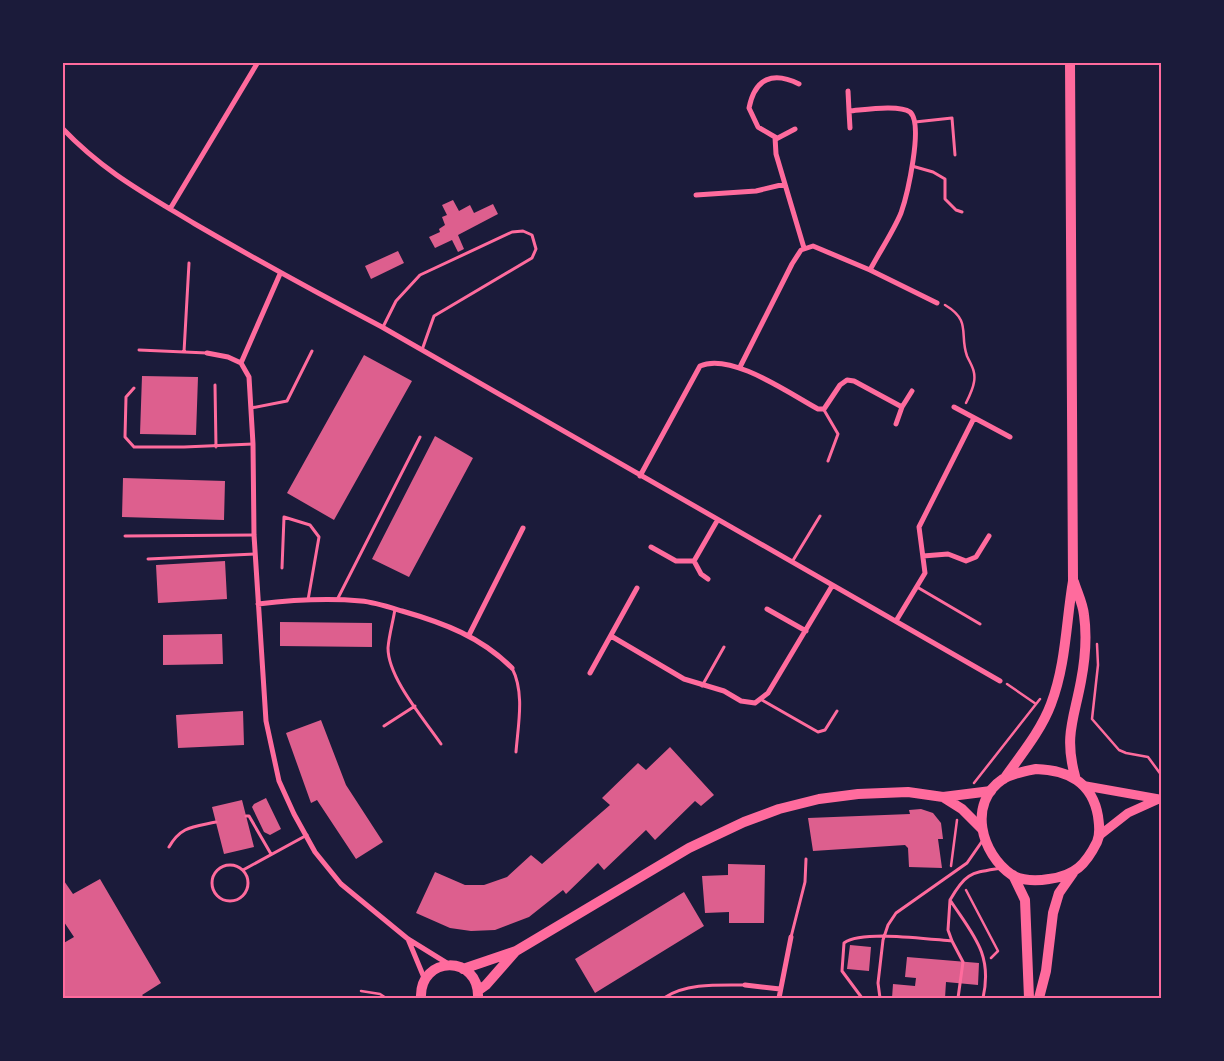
<svg xmlns="http://www.w3.org/2000/svg" width="1224" height="1061" viewBox="0 0 1224 1061" font-family="'IBM Plex Sans',sans-serif">
<style>
.building{fill:#dd5f8e}
.lines{fill:none;stroke-linecap:round;stroke-linejoin:round}
.path{stroke:#ff6b9d;stroke-width:2.5}
.service{stroke:#ff6b9d;stroke-width:3}
.minor{stroke:#ff6b9d;stroke-width:5}
.secondary{stroke:#ff6b9d;stroke-width:9}
.primary{stroke:#ff6b9d;stroke-width:10}
.trunk{stroke:#ff6b9d;stroke-width:10}
.neatline{fill:none;stroke:#ff6b9d;stroke-width:2}
</style>
<rect width="100%" height="100%" fill="#1b1b3a"/>
<path class="building" d="M 453,200 L 459,211 L 470,205 L 474,213 L 493,204 L 498,214 L 458,235 L 464,249 L 458,252 L 452,240 L 435,248 L 429,237 L 440,232 L 439,229 L 445,225 L 442,217 L 447,215 L 442,205 Z
M 398,251 L 404,263 L 371,279 L 365,266 Z
M 364,355 L 412,381 L 334,520 L 287,493 Z
M 142,376 L 198,377 L 196,435 L 140,434 Z
M 435,436 L 473,458 L 409,577 L 372,559 Z
M 123,478 L 225,481 L 224,520 L 122,517 Z
M 225,561 L 227,599 L 158,603 L 156,565 Z
M 280,622 L 372,623 L 372,647 L 280,646 Z
M 222,634 L 223,664 L 163,665 L 163,635 Z
M 243,711 L 244,745 L 178,748 L 176,715 Z
M 321,720 L 346,785 L 383,842 L 356,859 L 317,800 L 311,803 L 286,733 Z
M 670,747 L 714,795 L 701,806 L 695,801 L 655,840 L 646,830 L 604,870 L 598,863 L 566,894 L 563,890 L 529,917 L 495,930 L 471,931 L 450,928 L 416,913 L 435,872 L 465,885 L 484,885 L 507,877 L 531,855 L 542,864 L 610,805 L 602,798 L 638,763 L 646,770 Z
M 266,798 L 281,829 L 270,835 L 264,832 L 252,807 L 254,804 Z
M 242,800 L 254,847 L 224,854 L 212,807 Z
M 921,809 L 933,813 L 941,823 L 943,839 L 938,839 L 942,868 L 909,867 L 908,848 L 905,845 L 813,851 L 808,818 L 910,814 L 909,810 Z
M 728,864 L 765,865 L 764,923 L 729,923 L 729,912 L 705,913 L 702,876 L 728,875 Z
M 62,878 L 73,894 L 100,879 L 161,983 L 142,995 L 145,998 L 62,998 L 62,944 L 74,937 L 62,919 Z
M 684,892 L 704,926 L 595,993 L 575,959 Z
M 850,945 L 871,947 L 869,971 L 847,969 Z
M 907,957 L 979,963 L 978,985 L 946,982 L 945,998 L 892,998 L 893,984 L 915,986 L 916,978 L 905,977 Z"/>
<g class="lines">
<path class="path" d="M 945,305 C 972,321 959,334 967,356 C 971,365 976,371 974,382 C 973,389 969,397 966,403
M 1097,644 L 1098,665 L 1092,719 L 1119,750 L 1126,753 L 1148,757 L 1162,776
M 1007,684 L 1036,704
M 974,783 L 1040,699
M 951,866 L 957,820
M 966,890 L 998,951 L 991,958
M 361,991 L 380,994 L 386,998"/>
<path class="service" d="M 915,122 L 952,118 L 955,155
M 912,166 L 933,172 L 945,179 L 945,199 L 956,210 L 962,212
M 383,327 L 396,301 L 420,275 L 512,232 L 523,231 L 532,235 L 536,249 L 532,258 L 434,316 L 422,350
M 139,350 L 207,353
M 184,352 L 189,263
M 215,385 L 216,447
M 134,388 L 126,397 L 125,437 L 134,447 L 184,447 L 253,444
M 251,408 L 287,401 L 312,351
M 824,410 L 838,434 L 828,461
M 125,536 L 254,535
M 148,559 L 255,554
M 792,562 L 820,516
M 282,568 L 284,517 L 310,525 L 319,537 L 308,600
M 917,587 L 980,624
M 337,600 L 420,437
M 395,609 C 393,622 389,635 388,648 C 388,678 424,719 441,744
M 512,668 C 525,693 518,725 516,752
M 702,686 L 724,647
M 762,700 L 818,732 L 825,730 L 837,711
M 384,726 L 415,706
M 246,816 L 249,816 L 271,854
M 169,847 C 181,826 193,827 216,822
M212 883a18 18 0 1 1 36 0a18 18 0 1 1-36 0Z
M 243,870 L 307,835
M 791,937 L 805,882 L 806,859
M 952,941 L 963,962 L 958,998
M 664,998 C 686,983 719,985 745,985
M 862,998 L 842,971 L 844,943 C 862,930 928,939 952,941 L 948,930 L 950,900
M 880,998 L 878,983 L 883,940 L 888,925 L 896,913 L 967,863 L 983,840
M 983,998 C 993,954 973,935 950,900 C 966,872 971,873 1001,868"/>
<path class="minor" d="M 799,84 C 773,71 755,78 749,108 L 758,127 L 775,137 L 776,154 L 804,248
M 849,111 L 850,128
M 62,128 C 104,172 144,193 195,224 C 257,260 319,294 382,327 L 1000,681
M 776,139 L 795,129
M 696,195 L 756,191 L 785,184
M 170,209 L 258,62
M 870,270 L 937,303
M 207,353 L 228,357 L 241,363
M 241,363 L 249,377 L 253,444 L 254,535 L 266,721 L 279,781 L 294,814 L 315,852 L 341,884 L 408,939 L 450,965
M 241,363 L 280,274
M 740,367 L 792,264 L 801,250 L 813,246 L 870,270 C 880,251 893,232 901,213 C 907,196 924,124 910,112 C 899,104 863,110 849,111 L 848,91
M 954,407 L 1010,437
M 896,424 L 902,407
M 640,476 L 700,366 C 731,352 790,394 818,409 L 824,409 L 840,385 L 847,380 L 854,381 L 902,407 L 912,391
M 651,547 L 676,561 L 694,561 L 717,521
M 923,556 L 948,554 L 966,561 L 976,557 L 989,536
M 694,561 L 701,574 L 708,579
M 258,604 C 292,600 327,598 361,601 C 374,602 389,607 402,611 C 444,623 481,637 512,668
M 767,609 L 806,631
M 896,621 L 925,573 L 919,527 L 974,418
M 469,635 L 523,528
M 611,636 L 684,679 L 724,691 L 741,701 L 755,703 L 768,693 L 832,586
M 590,673 L 637,588
M 408,939 L 425,980
M 745,985 L 780,989
M 779,998 L 791,937"/>
<path class="secondary" d="M 1086,786 L 1159,799
M 1100,835 L 1128,813 L 1159,799"/>
<path class="primary" d="M 943,797 L 962,809 L 982,829
M 463,969 L 516,951 L 689,848 L 744,822 L 779,809 L 819,799 L 858,794 L 908,792 L 943,797 L 991,791
M 479,990 L 486,985 L 515,952
M 421,998 C 419,955 480,954 478,998"/>
<path class="trunk" d="M 1074,582 C 1077,592 1083,604 1084,615 C 1087,636 1085,660 1081,681 C 1074,719 1064,736 1075,776
M 1036,769 C 1068,770 1092,782 1098,816 C 1099,825 1101,833 1097,842 C 1086,864 1075,876 1049,879 C 1037,881 1023,881 1012,875 C 981,854 967,803 1003,779 C 1013,773 1025,771 1036,769 Z
M 1004,779 C 1020,756 1041,731 1051,704 C 1066,665 1066,622 1073,581 L 1070,62
M 1013,875 L 1025,900 L 1029,998
M 1039,998 L 1046,971 L 1053,913 L 1059,893 L 1073,873"/>
</g>
<rect width="1224" height="1061" fill="none" stroke="#1b1b3a" stroke-width="128"/>
<rect x="64" y="64" width="1096" height="933" class="neatline"/>
</svg>
